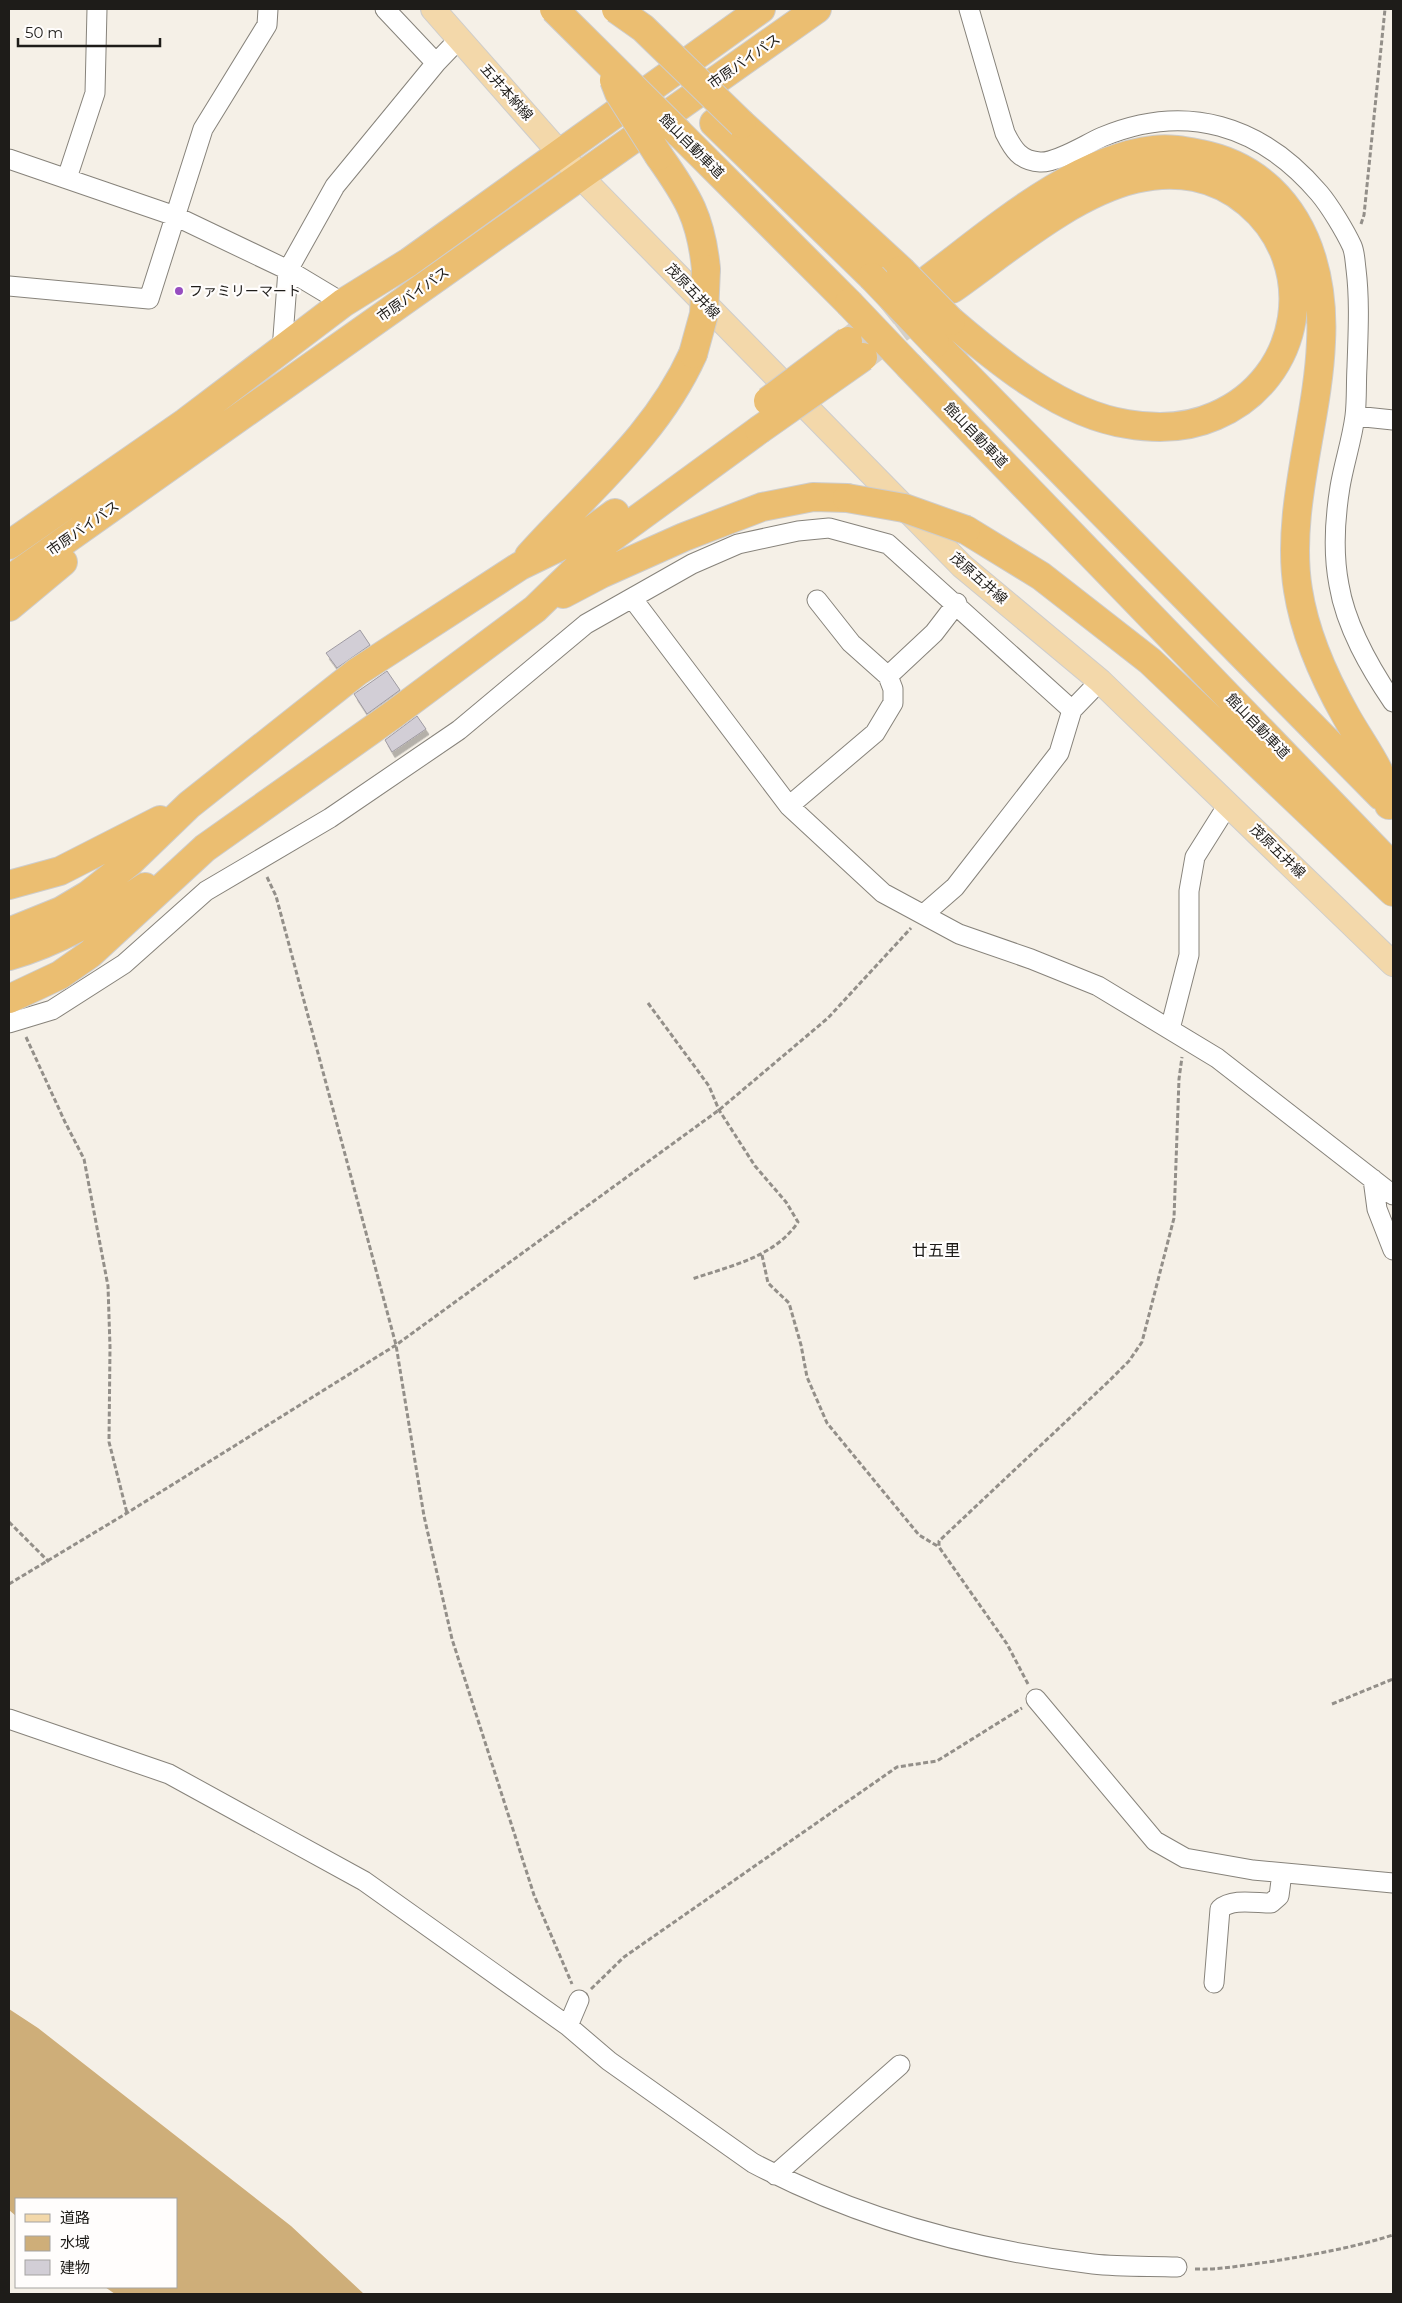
<svg xmlns="http://www.w3.org/2000/svg" width="1402" height="2303" viewBox="0 0 1402 2303" font-family="Montserrat,'Noto Sans JP',sans-serif">
<style>
.water{fill:#ceae79}
.building{fill:#d2ced6;stroke:#9f9ba2;filter:url(#shadow)}
.lines{fill:none;stroke-linecap:round;stroke-linejoin:round}
.highway-tunnel{stroke:#d5d0c8;stroke-width:28;stroke-dasharray:28 14;stroke-linecap:butt}
.minor-casing{stroke:#87837b;stroke-width:21}
.major-casing{stroke:#cecdcc;stroke-width:26}
.highway-casing{stroke:#cecdcc;stroke-width:30}
.path{stroke:#938f89;stroke-width:3;stroke-dasharray:5 2.5;stroke-linecap:butt}
.minor{stroke:#fff;stroke-width:19}
.major{stroke:#f3d8aa;stroke-width:24}
.highway{stroke:#ebbe71;stroke-width:28}
.highway-bridge-casing{stroke:#cecdcc;stroke-width:30;stroke-linecap:butt}
.highway-bridge{stroke:#ebbe71;stroke-width:28}
.poi-dot{fill:#964dc0;stroke:#fffdfc;stroke-width:2}
.labels{text-anchor:middle;dominant-baseline:central;stroke-width:4.5;stroke-linejoin:round;paint-order:stroke}
.street-label{font-size:14px;fill:#1e1c19;stroke:#fffdfc}
.poi-label{font-size:14px;fill:#1e1c19;stroke:#fffdfc;text-anchor:start}
.quarter-label{font-size:16px;fill:#1e1c19;stroke:#fffdfc}
</style>
<defs>
<filter id="shadow"><feDropShadow dx="3" dy="5.5" stdDeviation="0" flood-color="#0004"/></filter>
</defs>
<rect width="100%" height="100%" fill="#f5f0e7"/>
<path class="water" d="M 9,2009 L 38,2028 L 291,2226 L 364,2294 L 115,2294 L 105,2287 L 176,2287 L 176,2199 L 16,2199 L 16,2216 L 9,2210 Z"/>
<path class="building" d="M 360,630 L 370,645 L 337,668 L 326,653 Z
M 387,671 L 400,690 L 367,714 L 354,694 Z
M 417,716 L 426,729 L 392,752 L 385,740 Z"/>
<g class="lines">
<path class="highway-tunnel" d="M 852,339 L 916,288
M 865,355 L 931,305"/>
<g class="minor-casing">
<path id="minor" d="M 385,9 L 436,63
M 969,9 L 1005,133 C 1013,149 1020,161 1040,162 C 1057,163 1086,144 1102,137 C 1186,102 1261,125 1319,193 C 1330,206 1345,231 1352,246 C 1355,253 1355,262 1356,269 C 1360,302 1358,334 1357,367 C 1356,383 1357,400 1355,416 C 1352,440 1344,463 1340,487 C 1335,518 1333,554 1339,585 C 1346,627 1370,668 1393,702
M 9,159 L 175,216 L 288,270 L 343,303
M 67,178 L 95,93 L 97,9
M 9,286 L 149,299 L 203,129 L 267,25 L 268,9
M 282,350 L 288,270 L 335,186 L 436,63 L 459,39
M 1355,416 L 1393,420
M 632,598 L 789,806 L 883,893 L 959,934 L 1031,959 L 1098,986 L 1217,1058 L 1393,1195
M 888,676 L 934,633 L 957,603
M 789,806 L 875,733 L 893,703 L 893,689 L 888,676 L 851,643 L 817,600
M 924,914 L 955,887 L 1059,753 L 1072,710 L 1100,681
M 9,1023 L 52,1010 L 124,964 L 206,891 L 330,818 L 459,730 L 586,624 L 692,564 L 738,544 L 798,531 L 829,528 L 888,544 L 1072,710
M 1170,1029 L 1189,955 L 1189,891 L 1195,857 L 1229,803
M 1373,1179 L 1377,1209 L 1393,1250
M 1036,1699 L 1155,1841 L 1185,1858 L 1253,1870 L 1393,1883
M 9,1719 L 169,1774 L 364,1881 L 568,2026 L 609,2061 L 753,2163 C 859,2219 974,2250 1093,2264 C 1121,2267 1149,2266 1177,2267
M 1214,1983 L 1220,1909 C 1232,1898 1255,1903 1271,1903 L 1279,1896 L 1282,1873
M 568,2026 L 579,2000
M 775,2175 L 900,2065"/>
</g>
<g class="major-casing">
<path id="major" d="M 433,9 L 580,176 L 962,566 L 1100,681 L 1393,964"/>
</g>
<g class="highway-casing">
<path id="highway" d="M 714,123 L 872,277
M 742,124 L 901,270
M 679,133 L 849,303
M 659,156 C 688,197 701,218 706,269
M 930,278 C 993,231 1074,159 1154,150 C 1170,148 1185,151 1201,154 C 1226,159 1251,171 1270,189 C 1311,228 1324,286 1321,342 C 1318,422 1285,511 1298,590 C 1305,635 1324,677 1346,716 C 1356,734 1369,752 1378,770 C 1383,781 1386,794 1389,805
M 951,321 C 1000,363 1062,414 1127,424 C 1156,429 1188,428 1215,416 C 1303,379 1321,264 1248,203 C 1216,176 1176,169 1135,179 C 1071,194 1005,252 952,289
M 935,343 L 1381,796
M 910,367 L 1393,867
M 966,530 L 1041,576 L 1150,661 L 1393,892
M 9,545 L 186,422 L 343,303 L 409,262 L 761,9
M 529,556 C 588,490 656,436 693,354
M 9,580 L 817,9
M 563,594 L 601,574 L 684,537 L 762,507 L 813,497 L 847,498
M 9,607 L 63,562
M 9,885 L 60,871 L 160,820
M 9,932 L 61,911 L 88,895 L 130,862 L 189,805 L 357,672 L 520,566 L 586,534 L 615,513
M 9,956 C 58,942 102,916 145,887
M 9,999 L 60,975 L 90,954 L 205,848 L 394,714 L 535,609 L 599,547 L 759,430"/>
</g>
<path class="path" d="M 1361,224 L 1364,215 L 1385,9
M 267,877 L 276,896 L 396,1345 L 424,1516 L 452,1639 L 534,1895 L 572,1984
M 648,1003 L 709,1086 L 719,1110 L 755,1166 L 786,1202 L 798,1222 C 775,1257 730,1266 692,1279
M 26,1037 L 65,1122 L 84,1159 L 108,1286 L 110,1347 L 109,1442 L 127,1513
M 762,1255 L 768,1283 L 789,1303 L 801,1345 L 807,1377 L 827,1423 L 919,1535 L 939,1547
M 9,1522 L 49,1562
M 9,1584 L 127,1513 L 396,1345 L 719,1110 L 828,1018 L 911,928
M 1028,1684 L 1007,1644 L 939,1547 L 939,1541 L 1109,1381 L 1129,1361 L 1142,1342 L 1174,1218 L 1179,1079 L 1182,1057
M 1332,1704 L 1393,1679
M 591,1989 L 624,1957 L 897,1767 L 937,1761 L 1022,1708
M 1195,2269 C 1220,2270 1244,2265 1268,2262 C 1311,2255 1352,2248 1393,2235"/>
<use href="#minor" class="minor"/>
<use href="#major" class="major"/>
<use href="#highway" class="highway"/>
<g class="highway-bridge-casing">
<path id="highway-bridge" d="M 554,9 L 679,133
M 616,9 L 643,28 L 742,124
M 614,80 L 619,93 L 659,156
M 901,270 L 951,321
M 872,277 L 935,343
M 849,303 L 910,367
M 693,354 L 704,314 L 706,269
M 768,401 L 848,341
M 759,430 L 863,357
M 847,498 L 904,508 L 966,530"/>
</g>
<use href="#highway-bridge" class="highway-bridge"/>
</g>
<circle class="poi-dot" cx="179" cy="291" r="5"/>
<g class="labels">
<g class="street-label">
<text transform="translate(744 61) rotate(-35)">市原バイパス</text>
<text transform="translate(507 92) rotate(48)">五井本納線</text>
<text transform="translate(692 146) rotate(45)">館山自動車道</text>
<text transform="translate(693 291) rotate(46)">茂原五井線</text>
<text transform="translate(413 294) rotate(-35)">市原バイパス</text>
<text transform="translate(976 435) rotate(46)">館山自動車道</text>
<text transform="translate(83 528) rotate(-35)">市原バイパス</text>
<text transform="translate(979 578) rotate(41)">茂原五井線</text>
<text transform="translate(1258 726) rotate(46)">館山自動車道</text>
<text transform="translate(1278 851) rotate(44)">茂原五井線</text>
</g>
<g class="poi-label">
<text x="189" y="291">ファミリーマート</text>
</g>
<g class="quarter-label">
<text x="936" y="1250">廿五里</text>
</g>
</g>
<rect width="1402" height="2303" fill="none" stroke="#1e1c19" stroke-width="20"/>
<rect x="15" y="2198" width="162" height="90" fill="#fffdfc" stroke="#a5a3a1"/>
<rect x="25" y="2214" width="25" height="8" fill="#f3d8aa" stroke="#a5a3a1"/>
<text x="60" y="2223" font-size="15" fill="#1e1c19">道路</text>
<rect x="25" y="2236" width="25" height="15" fill="#ceae79" stroke="#a5a3a1"/>
<text x="60" y="2248" font-size="15" fill="#1e1c19">水域</text>
<rect x="25" y="2260" width="25" height="15" fill="#d2ced6" stroke="#a5a3a1"/>
<text x="60" y="2273" font-size="15" fill="#1e1c19">建物</text>
<path d="M18 38v8h142v-8" fill="none" stroke="#1e1c19" stroke-width="2.5"/>
<text x="25" y="38" font-size="15" fill="#1e1c19" stroke="#fffdfc" stroke-width="4" paint-order="stroke">50 m</text>
</svg>
